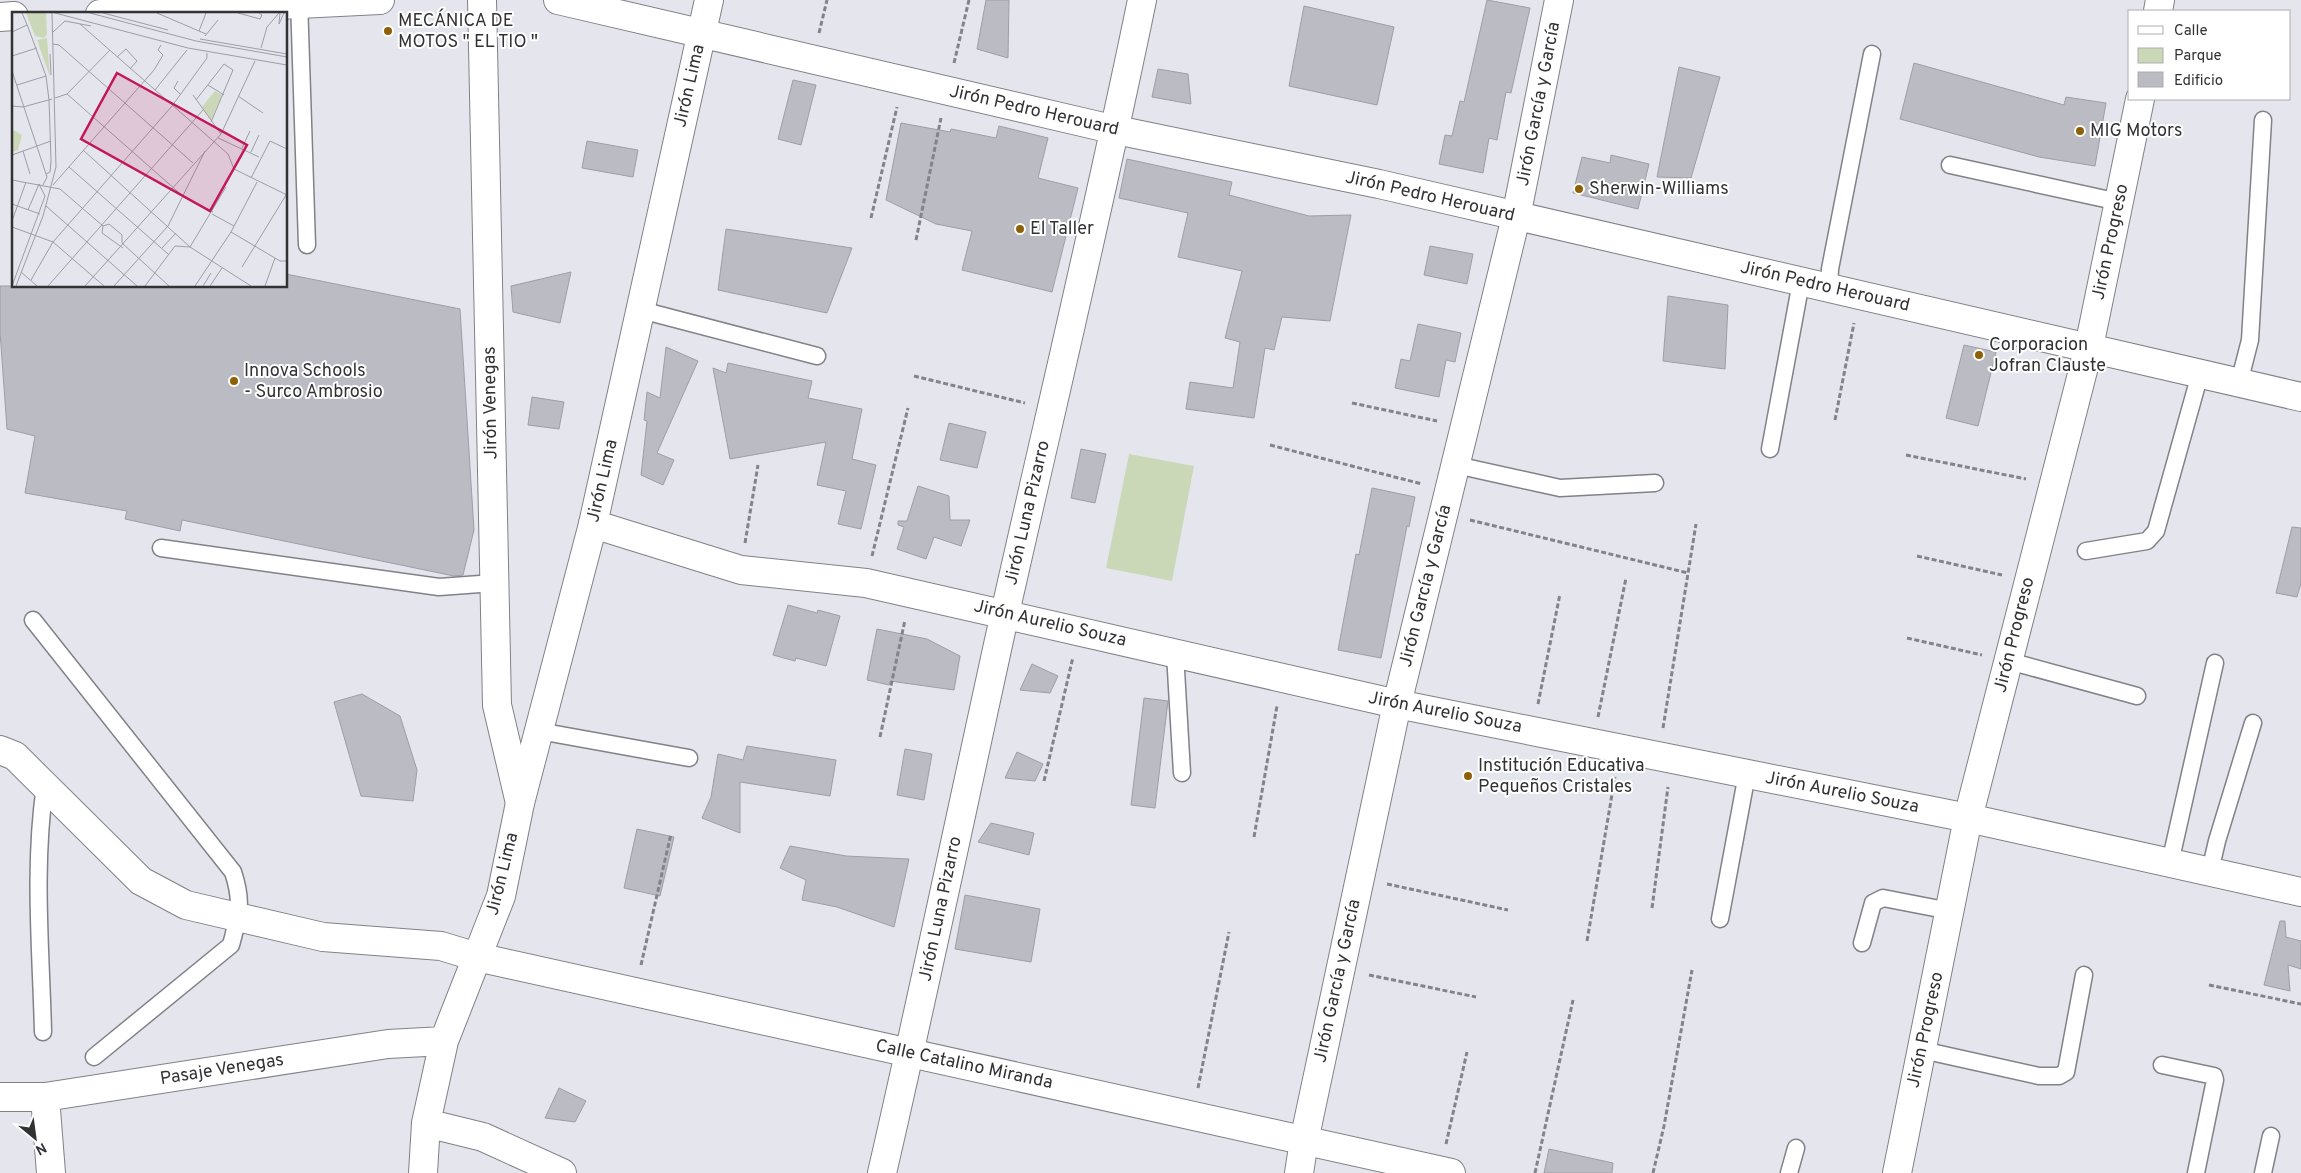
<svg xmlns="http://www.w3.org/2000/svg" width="2301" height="1173" viewBox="0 0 2301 1173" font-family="Overpass,sans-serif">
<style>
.green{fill:#cbd8b8}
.building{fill:#babbc3;stroke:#9e9ea7}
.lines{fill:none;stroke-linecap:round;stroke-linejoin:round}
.lane-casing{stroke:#818189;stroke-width:19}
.street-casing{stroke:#818189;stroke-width:30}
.secondary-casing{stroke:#818189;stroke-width:30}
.path{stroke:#838389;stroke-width:3;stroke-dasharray:5 2.5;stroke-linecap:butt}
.lane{stroke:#fff;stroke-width:16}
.street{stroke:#fff;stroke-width:28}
.secondary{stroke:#fff;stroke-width:28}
.poi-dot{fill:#8d6006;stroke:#fff;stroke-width:2}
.labels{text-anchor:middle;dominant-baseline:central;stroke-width:4;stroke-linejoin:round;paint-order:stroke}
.poi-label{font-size:18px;fill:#323235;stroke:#fff;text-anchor:start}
.street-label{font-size:18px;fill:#323235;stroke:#fff}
.inset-road{fill:none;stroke:#9d9da4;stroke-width:1}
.view{fill:#c2185b;fill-opacity:0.15;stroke:#c2185b;stroke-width:2.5}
.inset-edge{fill:none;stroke:#323235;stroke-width:2.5}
</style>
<rect width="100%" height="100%" fill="#e5e5ee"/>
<path class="green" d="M 1129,454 L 1194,466 L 1172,581 L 1106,568 Z"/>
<path class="building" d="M 986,0 L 1009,0 L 1008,58 L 977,49 Z
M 1487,0 L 1530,8 L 1511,93 L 1506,92 L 1497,140 L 1489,138 L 1483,173 L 1439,164 L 1445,135 L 1452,136 L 1460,101 L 1464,102 Z
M 1304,6 L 1394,27 L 1377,105 L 1289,86 Z
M 1914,63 L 2064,105 L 2066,97 L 2106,103 L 2095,166 L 2039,157 L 1900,119 Z
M 1679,67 L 1720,77 L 1691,178 L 1657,177 Z
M 1158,69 L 1188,74 L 1191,104 L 1152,97 Z
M 793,80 L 816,85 L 801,145 L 778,139 Z
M 901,123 L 950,132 L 951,129 L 996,138 L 999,126 L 1048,138 L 1038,178 L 1078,188 L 1052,292 L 962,270 L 972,231 L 936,224 L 886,200 Z
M 587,141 L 638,150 L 633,177 L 582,168 Z
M 1611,155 L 1649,164 L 1638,209 L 1573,193 L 1582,157 L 1610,163 Z
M 1127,159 L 1232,182 L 1229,195 L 1309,216 L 1351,215 L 1330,321 L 1282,317 L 1274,350 L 1265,348 L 1254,418 L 1186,409 L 1190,382 L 1233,388 L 1240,342 L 1225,338 L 1242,271 L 1178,257 L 1188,213 L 1119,198 Z
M 726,229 L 852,248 L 827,313 L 718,290 Z
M 1430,246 L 1473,254 L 1467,284 L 1424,275 Z
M 571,272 L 560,323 L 513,312 L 511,286 Z
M 286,274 L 460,309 L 474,530 L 463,575 L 454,576 L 182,520 L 180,531 L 125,519 L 127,511 L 25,493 L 35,436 L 7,429 L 0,332 L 0,286 L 286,286 Z
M 1668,296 L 1728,305 L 1725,369 L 1663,361 Z
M 1418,324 L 1461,333 L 1455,362 L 1446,360 L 1439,397 L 1395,388 L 1401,359 L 1410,361 Z
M 1964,345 L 1996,352 L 1978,426 L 1946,418 Z
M 666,347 L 698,361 L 657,453 L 674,460 L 663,485 L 641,475 L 647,421 L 644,420 L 647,392 L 660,398 Z
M 728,363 L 812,381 L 808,398 L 862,409 L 852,459 L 876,465 L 861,529 L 838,524 L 846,491 L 817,485 L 826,442 L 730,459 L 713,368 L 726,373 Z
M 532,397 L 564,402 L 559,429 L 528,425 Z
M 949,423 L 986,432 L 977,468 L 940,460 Z
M 1081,449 L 1106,454 L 1095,503 L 1071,498 Z
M 918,486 L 949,496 L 950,520 L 970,520 L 961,546 L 934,537 L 926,559 L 897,549 L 904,527 L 898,525 L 898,521 L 907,521 Z
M 1372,488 L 1415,497 L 1409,527 L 1407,526 L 1381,658 L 1338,650 L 1356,554 L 1359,555 Z
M 2292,527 L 2301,528 L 2301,583 L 2297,597 L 2276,593 Z
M 788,605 L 817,613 L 818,610 L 840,616 L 826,666 L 796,658 L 795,661 L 773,655 Z
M 877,629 L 927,639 L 960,656 L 954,690 L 890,681 L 889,685 L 867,680 Z
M 1032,664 L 1058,676 L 1050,693 L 1020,690 Z
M 362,694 L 400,716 L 417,770 L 413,801 L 361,796 L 334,702 Z
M 1144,698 L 1168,701 L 1155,808 L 1131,805 Z
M 747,746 L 836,760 L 830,796 L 740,782 L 740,833 L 702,818 L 711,797 L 718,754 L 743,760 Z
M 905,749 L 932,754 L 924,800 L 897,795 Z
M 1017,752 L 1043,764 L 1035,781 L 1005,778 Z
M 991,823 L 1034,833 L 1029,855 L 978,842 Z
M 637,829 L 674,837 L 660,896 L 624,888 Z
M 790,846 L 846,856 L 909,859 L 894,927 L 837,907 L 802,900 L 806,880 L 780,868 Z
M 965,895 L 1040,909 L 1031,962 L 955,949 Z
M 2280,921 L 2285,921 L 2286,937 L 2301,941 L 2301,969 L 2288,965 L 2290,991 L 2264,985 Z
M 559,1088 L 586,1101 L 575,1122 L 545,1118 Z
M 1549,1149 L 1613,1163 L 1612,1173 L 1544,1173 Z"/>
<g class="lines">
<g class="lane-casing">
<path id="lane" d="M 299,0 L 307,245
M 1950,165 L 2119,202
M 1829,288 L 1830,269 L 1872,54
M 641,310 L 817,356
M 2239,383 L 2250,340 L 2263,120
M 1770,449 L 1801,282
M 1456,465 L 1560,488 L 1655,483
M 161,548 L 439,587 L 494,583
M 2086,551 L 2147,541 L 2156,531 L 2200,374
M 33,620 L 233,872 C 243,902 239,915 231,945 L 94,1057
M 1175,653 L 1182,773
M 2009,661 L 2137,696
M 539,731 L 689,758
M 2170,863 L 2215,663
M 2210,871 L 2217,841 L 2253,723
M 1720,919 L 1747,774
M 1862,943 L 1873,903 L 1883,898 L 1950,911
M 43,1032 C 41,951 33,867 45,786
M 1922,1050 L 2039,1076 L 2059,1076 L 2066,1072 L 2084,975
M 2162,1065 L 2214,1076 L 2215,1080 L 2196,1173
M 1789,1173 L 1796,1148
M 2263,1173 L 2271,1136"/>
</g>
<g class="street-casing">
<path id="street" d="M 482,0 L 497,705 L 520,803
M 558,0 L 1116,130 L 1379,184 L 2301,397
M 2158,11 L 2160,0
M 100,14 L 380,0
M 0,17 L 14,16
M 593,524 L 741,570 L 866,583 L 1397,704 L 1968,818 L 2301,892
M 0,1097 L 45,1097 L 388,1044 L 444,1041
M 45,1097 L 51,1173
M 426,1123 L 483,1137 L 562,1173
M 423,1173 L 426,1123 L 444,1041 L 477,957
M 882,1173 C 925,987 964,799 1005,613 C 1051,409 1100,205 1142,0
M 1299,1173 L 1304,1141 L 1397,704 L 1516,217 L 1559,0
M 1897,1173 L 1968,818 L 2089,347 L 2140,99"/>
</g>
<g class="secondary-casing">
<path id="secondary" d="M 0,750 L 15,756 L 141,881 L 186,905 L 323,937 L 441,946 L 477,957 L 1451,1173
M 477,957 L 501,896 L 520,803 L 593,524 L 709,0"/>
</g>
<path class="path" d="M 819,33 L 827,0
M 954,63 L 969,0
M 871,218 L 897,107
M 916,240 L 941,118
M 914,376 L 1025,403
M 1352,403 L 1437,421
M 1835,420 L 1854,323
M 1270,445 L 1422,484
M 1906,455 L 2026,479
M 1470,520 L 1688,573
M 745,543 L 758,465
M 872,556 L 908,408
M 1917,556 L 2002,575
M 1907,638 L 1982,655
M 1538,704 L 1560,594
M 1598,717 L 1626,578
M 1663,728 L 1696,524
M 880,737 L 905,620
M 1044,781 L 1073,657
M 1254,837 L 1277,706
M 1387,884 L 1508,910
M 1652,908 L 1668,787
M 1587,941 L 1615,777
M 641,965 L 671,834
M 1369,975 L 1476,997
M 2209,985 L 2301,1004
M 1198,1088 L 1229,932
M 1446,1144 L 1467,1052
M 1535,1173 L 1573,1000
M 1653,1173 L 1664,1126 L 1692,970"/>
<use href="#lane" class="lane"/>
<use href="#street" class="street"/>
<use href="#secondary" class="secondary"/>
</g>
<g class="poi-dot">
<circle cx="388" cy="31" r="5"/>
<circle cx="2080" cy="131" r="5"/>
<circle cx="1579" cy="189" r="5"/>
<circle cx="1020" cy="229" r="5"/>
<circle cx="1979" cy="355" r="5"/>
<circle cx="234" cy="381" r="5"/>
<circle cx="1468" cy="776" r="5"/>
</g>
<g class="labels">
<g class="poi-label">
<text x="398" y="21">MECÁNICA DE<tspan x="398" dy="21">MOTOS " EL TIO "</tspan></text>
<text x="2090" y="131">MIG Motors</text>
<text x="1589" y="189">Sherwin-Williams</text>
<text x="1030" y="229">El Taller</text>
<text x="1989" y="345">Corporacion<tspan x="1989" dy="21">Jofran Clauste</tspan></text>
<text x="244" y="371">Innova Schools<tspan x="244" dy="21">- Surco Ambrosio</tspan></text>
<text x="1478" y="766">Institución Educativa<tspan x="1478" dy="21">Pequeños Cristales</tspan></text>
</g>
<g class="street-label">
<text transform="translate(690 86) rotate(-77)">Jirón Lima</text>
<text transform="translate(1539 104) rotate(-79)">Jirón García y García</text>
<text transform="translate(1034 111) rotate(13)">Jirón Pedro Herouard</text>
<text transform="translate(1430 197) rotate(13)">Jirón Pedro Herouard</text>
<text transform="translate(2111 242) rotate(-78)">Jirón Progreso</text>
<text transform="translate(1825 287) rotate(13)">Jirón Pedro Herouard</text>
<text transform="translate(491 403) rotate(-91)">Jirón Venegas</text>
<text transform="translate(603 481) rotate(-77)">Jirón Lima</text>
<text transform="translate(1028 513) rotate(-77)">Jirón Luna Pizarro</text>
<text transform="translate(1426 586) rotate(-76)">Jirón García y García</text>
<text transform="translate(1050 624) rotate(13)">Jirón Aurelio Souza</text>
<text transform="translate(2015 635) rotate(-76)">Jirón Progreso</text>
<text transform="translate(1445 713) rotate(11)">Jirón Aurelio Souza</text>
<text transform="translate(1842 793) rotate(11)">Jirón Aurelio Souza</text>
<text transform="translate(503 874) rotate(-76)">Jirón Lima</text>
<text transform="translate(941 909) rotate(-78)">Jirón Luna Pizarro</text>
<text transform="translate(1338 981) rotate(-78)">Jirón García y García</text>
<text transform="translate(1926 1030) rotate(-78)">Jirón Progreso</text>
<text transform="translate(964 1065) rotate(12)">Calle Catalino Miranda</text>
<text transform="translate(222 1070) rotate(-9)">Pasaje Venegas</text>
</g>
</g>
<g transform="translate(12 12)">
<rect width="275" height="275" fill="#e5e5ee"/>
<path d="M 14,1 L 34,1 L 35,22 L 32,26 L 23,24 ZM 35,26 L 38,65 L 25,28 ZM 203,79 L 210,83 L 199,108 L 190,95 ZM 0,117 L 10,123 L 6,138 L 0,140 Z" fill="#cbd8b8"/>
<path class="inset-road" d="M 10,1 L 16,15M 43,1 L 176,36 L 275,53M 78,1 L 184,29 L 275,45M 91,1 L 156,18M 145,1 L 194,22M 226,1 L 248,7 L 250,3 L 247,1M 268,1 L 267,12 L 272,1M 68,12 L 216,142 L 222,157 L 275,183M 16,15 L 34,64 L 37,88M 187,19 L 194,1M 0,20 L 15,13M 41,20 L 53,9 L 79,14M 193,24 L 206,8M 188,27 L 275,42M 41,32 L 47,33 L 181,151M 249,36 L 255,15 L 267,1M 38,42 L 39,63M 0,44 L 25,36M 105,45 L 114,37 L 125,49 L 118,57M 0,59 L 35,165 L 31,173M 166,69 L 162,76 L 169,83M 5,73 L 34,64M 196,73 L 212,83M 143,78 L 175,38M 55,82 L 173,186 L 201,200M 181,83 L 209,122M 226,84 L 251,101M 43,86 L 55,82 L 98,38M 184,88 L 212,52 L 221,58 L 199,110M 0,94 L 11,95 L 40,87M 206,126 L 247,145M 230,136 L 238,119M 71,138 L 178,235 L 239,274M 11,139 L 18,162M 239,140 L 247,123M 0,143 L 39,129M 57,155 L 156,242M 34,162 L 38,160 L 39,149 L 37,88M 239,166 L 258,129 L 275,137M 0,168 L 48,177 L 91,214M 41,173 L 142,58 L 151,43 L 146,38 L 149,33M 0,192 L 28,202M 34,194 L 125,274M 200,202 L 222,214M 0,209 L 14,170M 91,214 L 97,212 L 110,223 L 110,231 L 157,274M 91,214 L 90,221 L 111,236M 0,215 L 41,230 L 92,274M 219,220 L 268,249 L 275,249M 178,235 L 214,175M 150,236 L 164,221M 230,255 L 274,183M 9,260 L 25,274M 19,268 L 41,230 L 160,94 L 195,46 L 195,41M 0,274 L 33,184 L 27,172 L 16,198M 4,274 L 31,204 L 44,155 L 40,1M 36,274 L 191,98M 73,274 L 209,122 L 243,49M 102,274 L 156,214 L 193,139M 133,274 L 163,234 L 178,235M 183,274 L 219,220 L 245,170M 191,274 L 199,261M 198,274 L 210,256M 253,274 L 263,246"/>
<path class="view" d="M 105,61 L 235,133 L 198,199 L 69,127 Z"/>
<rect width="275" height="275" class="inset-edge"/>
</g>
<rect x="2128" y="10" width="162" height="90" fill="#ffffff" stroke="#adadae"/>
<rect x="2138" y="26" width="25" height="8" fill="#ffffff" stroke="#adadae"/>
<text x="2174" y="35" font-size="15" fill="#323235">Calle</text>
<rect x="2138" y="48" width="25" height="15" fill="#cbd8b8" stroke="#adadae"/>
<text x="2174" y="60" font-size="15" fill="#323235">Parque</text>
<rect x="2138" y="72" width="25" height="15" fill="#babbc3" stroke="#adadae"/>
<text x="2174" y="85" font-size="15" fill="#323235">Edificio</text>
<g transform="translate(35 1138) rotate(151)" stroke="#ffffff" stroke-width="4" paint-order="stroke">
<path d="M0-4L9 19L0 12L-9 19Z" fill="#323235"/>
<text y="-8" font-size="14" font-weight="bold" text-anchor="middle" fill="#323235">N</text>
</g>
</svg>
